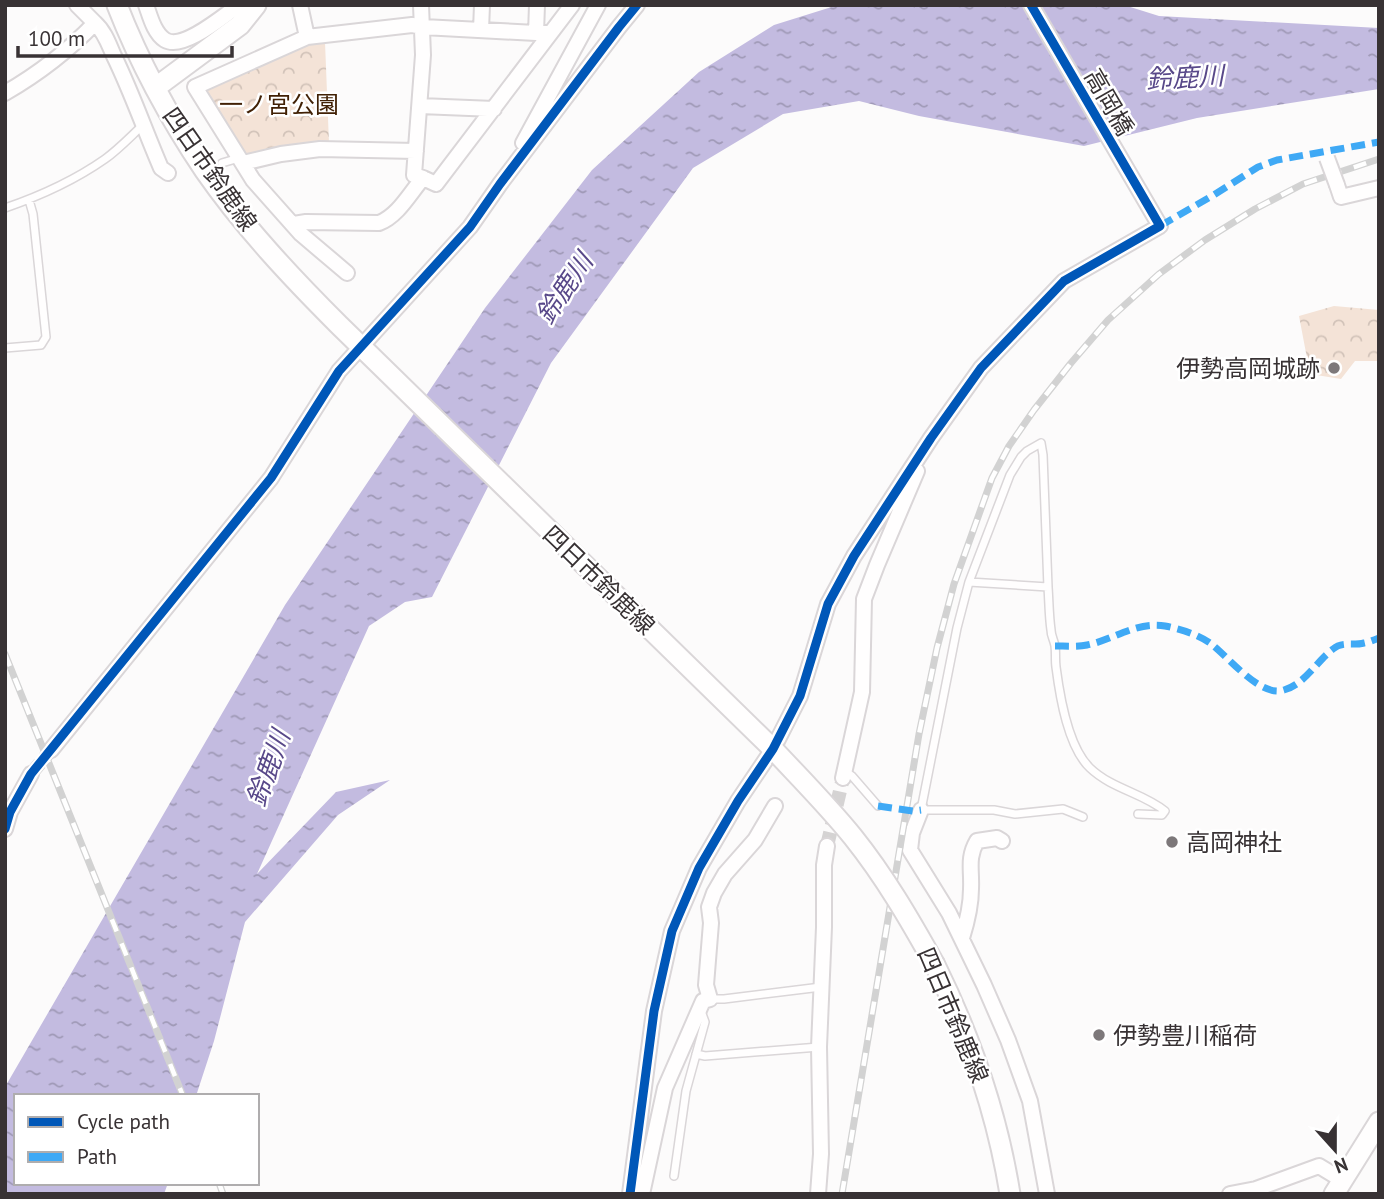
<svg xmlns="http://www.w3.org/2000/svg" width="1384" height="1199" viewBox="0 0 1384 1199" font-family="'PT Sans','Noto Sans JP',sans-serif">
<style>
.park{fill:url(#park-crowns)}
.water{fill:url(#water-ripples)}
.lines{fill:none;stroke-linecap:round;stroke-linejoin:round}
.street-tunnel{stroke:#d5d3d3;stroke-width:14;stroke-dasharray:14 7;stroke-linecap:butt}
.lane-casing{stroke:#dad6d8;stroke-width:10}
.street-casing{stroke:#dad6d8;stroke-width:18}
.secondary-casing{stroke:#dad6d8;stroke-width:23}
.lane{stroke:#fffefe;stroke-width:7}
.street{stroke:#fffefe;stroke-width:14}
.secondary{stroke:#fffefe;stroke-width:19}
.rail-casing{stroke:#d2d2d2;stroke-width:7}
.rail{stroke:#fff;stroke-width:4.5;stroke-dasharray:13;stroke-linecap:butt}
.street-bridge-casing{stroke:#dad6d8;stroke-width:18;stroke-linecap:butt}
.secondary-bridge-casing{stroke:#dad6d8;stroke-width:23;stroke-linecap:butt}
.street-bridge{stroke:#fffefe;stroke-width:14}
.secondary-bridge{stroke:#fffefe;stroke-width:19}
.quiet{stroke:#3fa9f5;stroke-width:7;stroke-dasharray:14 7;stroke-linecap:butt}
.cycleway-casing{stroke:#fff;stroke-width:13}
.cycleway{stroke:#0057b8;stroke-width:9}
.poi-dot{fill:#7d787a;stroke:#fff;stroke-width:2.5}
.labels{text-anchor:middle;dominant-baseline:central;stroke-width:5;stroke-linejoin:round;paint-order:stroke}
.street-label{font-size:24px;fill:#383234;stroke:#fff}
.park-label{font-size:24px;fill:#412105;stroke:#fff}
.poi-label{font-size:24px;fill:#383234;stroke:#fff;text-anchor:start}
.water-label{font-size:26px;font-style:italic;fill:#584889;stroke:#fff}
</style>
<defs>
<pattern id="park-crowns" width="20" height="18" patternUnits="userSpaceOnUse" patternTransform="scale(1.75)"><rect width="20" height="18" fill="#f4e3d7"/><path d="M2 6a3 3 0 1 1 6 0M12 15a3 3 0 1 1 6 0" fill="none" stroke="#d2c3b9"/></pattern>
<pattern id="water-ripples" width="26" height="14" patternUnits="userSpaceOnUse" patternTransform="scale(1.75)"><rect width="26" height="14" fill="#c3bbe0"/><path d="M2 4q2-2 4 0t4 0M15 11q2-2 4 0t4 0" fill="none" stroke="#9f99b6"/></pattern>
</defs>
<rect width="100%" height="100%" fill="#fcfbfb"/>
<path class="park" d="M 310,42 L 325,42 L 329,143 L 246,157 L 205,97 L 208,86 Z
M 1334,306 L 1379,310 L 1379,361 L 1355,361 L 1341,379 L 1310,374 L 1299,316 Z"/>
<path class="water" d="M 838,5 L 1124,5 L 1159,16 L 1379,28 L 1379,89 L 1197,118 L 1084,146 L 919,116 L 859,101 L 783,114 L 693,168 L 551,363 L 432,597 L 405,602 L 369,626 L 257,874 L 336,792 L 390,780 L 338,815 L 245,922 L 214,1041 L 196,1096 L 16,1096 L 16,1183 L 168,1183 L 164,1194 L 5,1194 L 5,1087 L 285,605 L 485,308 L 592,170 L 699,72 L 774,25 Z"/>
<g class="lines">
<path class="street-tunnel" d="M 31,774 L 51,750
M 827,846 L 843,778"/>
<g class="lane-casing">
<path id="lane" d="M 222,163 L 239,158
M 5,208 C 40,196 75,180 105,159 C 119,149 131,136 143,125
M 5,348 L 41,345 L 46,337 L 33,214 L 29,200
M 969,582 L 1010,475 L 1021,457 L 1027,451 L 1041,443 L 1043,455 L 1048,587 L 969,582 L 957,628 L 921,810 L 994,810 L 1015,814 L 1063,809 L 1083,817
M 1048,587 C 1049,601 1049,616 1051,630 C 1051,636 1054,640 1055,646 C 1056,653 1055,660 1056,667 C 1060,698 1068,747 1090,768 C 1112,789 1143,793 1165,811 L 1162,815 L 1138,814
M 845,771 L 852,776 L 878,806
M 710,999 L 724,999 L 821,987
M 696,1054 L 705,1056 L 819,1047
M 674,1176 L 686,1091 L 705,1022 L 701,1011"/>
</g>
<g class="street-casing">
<path id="street" d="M 146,5 C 150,16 154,33 165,40 C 183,51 223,16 239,5
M 300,5 L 307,37
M 95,23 C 105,32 109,45 114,56 C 132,93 145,131 161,168 L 168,173
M 481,30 L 482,5
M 536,33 L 537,5
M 5,93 C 38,74 69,50 95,23 L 77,5
M 420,106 L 494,109
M 523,143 L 598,5
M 243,163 L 281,154 L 320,149 L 416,151
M 423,178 L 436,184 L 572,5
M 1337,185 L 1341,197 L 1379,188
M 294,224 L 306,222 L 379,223 C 398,216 410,193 423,178 L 414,175 L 423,55 L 421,5
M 347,273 L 301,234 L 253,180 L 195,87 L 307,37 L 412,25 L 423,27 L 536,33 L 550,33
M 51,750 L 271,478 L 339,371 L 470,227 L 500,184 L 619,27 L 637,5
M 843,778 L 862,692 L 864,599 L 877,565 L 917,471
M 921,810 L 912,833 L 910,850 L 949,913 L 984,985 L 1008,1040 L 1030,1101 L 1047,1194
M 5,829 L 10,812 L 31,774
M 962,938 C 967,922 971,905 971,889 C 972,870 967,858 977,841 L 997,838 L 1002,841
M 630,1194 L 654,1011 L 672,931 L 699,868 L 738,801 L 773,749 L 800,696 L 828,604 L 854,556 L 931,438 L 981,368 L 1064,281 L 1160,226 L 1031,5
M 642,1194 L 665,1088 L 703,1001 L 710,999 L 706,985 L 711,923 L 709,907 L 714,893 L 725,874 L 755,840 L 775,806
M 818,1194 L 821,1154 L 819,1047 L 824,927 L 824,865 L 827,846
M 1230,1194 L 1256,1189 L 1319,1166 L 1342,1180"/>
</g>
<g class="secondary-casing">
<path id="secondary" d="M 117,5 C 140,64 170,119 205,171 C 244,227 291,277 339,325 L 773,749
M 155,88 L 240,25 L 256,5
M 935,965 C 971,1038 997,1113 1010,1194
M 1334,1194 L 1379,1122"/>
</g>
<use href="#lane" class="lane"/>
<use href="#street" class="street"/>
<use href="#secondary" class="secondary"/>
<g class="rail-casing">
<path id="rail" d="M 5,654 L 183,1096
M 219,1183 L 223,1194
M 842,1194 L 919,734 L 937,648 L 954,584 L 992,478 L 1009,446 L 1034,410 L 1071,363 L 1108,320 L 1159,274 L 1205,240 L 1255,209 L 1303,184 L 1379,159"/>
</g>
<use href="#rail" class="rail"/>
<g class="street-bridge-casing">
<path id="street-bridge" d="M 1327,158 L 1337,185"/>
</g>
<g class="secondary-bridge-casing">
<path id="secondary-bridge" d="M 773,749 C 800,778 828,806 853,837 C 885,877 910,920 935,965"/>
</g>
<use href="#street-bridge" class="street-bridge"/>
<use href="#secondary-bridge" class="secondary-bridge"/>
<path class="quiet" d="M 1160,226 L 1212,196 L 1258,167 L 1277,160 L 1379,142
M 1055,646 C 1065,646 1077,647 1087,645 C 1113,640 1137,621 1165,626 C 1180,629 1197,634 1210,643 C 1228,656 1260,698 1284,690 C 1305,684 1316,662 1333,649 C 1342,641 1353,646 1364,643 C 1369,642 1374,640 1379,638
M 878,806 L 913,811 L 921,810"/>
<g class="cycleway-casing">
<path id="cycleway" d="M 5,829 L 10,812 L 31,774 L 271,478 L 339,371 L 470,227 L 500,184 L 619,27 L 637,5
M 630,1194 L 654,1011 L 672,931 L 699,868 L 738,801 L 773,749 L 800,696 L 828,604 L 854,556 L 931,438 L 981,368 L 1064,281 L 1160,226 L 1031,5"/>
</g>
<use href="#cycleway" class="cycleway"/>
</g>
<g class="poi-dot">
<circle cx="1334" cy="368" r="7"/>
<circle cx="1172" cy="842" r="7"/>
<circle cx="1099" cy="1035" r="7"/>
</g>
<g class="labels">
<g class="street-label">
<text transform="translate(1109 102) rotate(60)">高岡橋</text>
<text transform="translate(210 169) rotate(55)">四日市鈴鹿線</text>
<text transform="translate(599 580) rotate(44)">四日市鈴鹿線</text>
<text transform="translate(953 1015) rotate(67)">四日市鈴鹿線</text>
</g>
<g class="park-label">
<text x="279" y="104">一ノ宮公園</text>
</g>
<g class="poi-label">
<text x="1320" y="368" text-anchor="end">伊勢高岡城跡</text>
<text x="1186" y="842">高岡神社</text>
<text x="1113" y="1035">伊勢豊川稲荷</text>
</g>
<g class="water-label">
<text transform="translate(1185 77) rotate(-3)">鈴鹿川</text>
<text transform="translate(564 288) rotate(-56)">鈴鹿川</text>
<text transform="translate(268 768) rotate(-70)">鈴鹿川</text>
</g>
</g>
<rect width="1384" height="1199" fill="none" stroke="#383234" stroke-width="14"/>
<rect x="14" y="1094" width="245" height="91" fill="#ffffff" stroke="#afadae" stroke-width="2"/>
<rect x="28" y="1117" width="35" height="10" fill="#0057b8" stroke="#afadae" stroke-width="2"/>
<text x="77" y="1129" font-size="21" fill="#383234">Cycle path</text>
<rect x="28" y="1152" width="35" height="10" fill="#3fa9f5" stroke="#afadae" stroke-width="2"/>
<text x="77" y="1164" font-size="21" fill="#383234">Path</text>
<g transform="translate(1335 1150) rotate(159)" stroke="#ffffff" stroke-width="5" paint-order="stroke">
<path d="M0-5L12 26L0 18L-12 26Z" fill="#383234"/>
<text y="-10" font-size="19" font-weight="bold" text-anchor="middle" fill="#383234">N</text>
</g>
<path d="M18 46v10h214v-10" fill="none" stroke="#383234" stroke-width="3.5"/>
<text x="28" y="46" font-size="21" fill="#383234" stroke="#ffffff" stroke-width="5" paint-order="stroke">100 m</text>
</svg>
